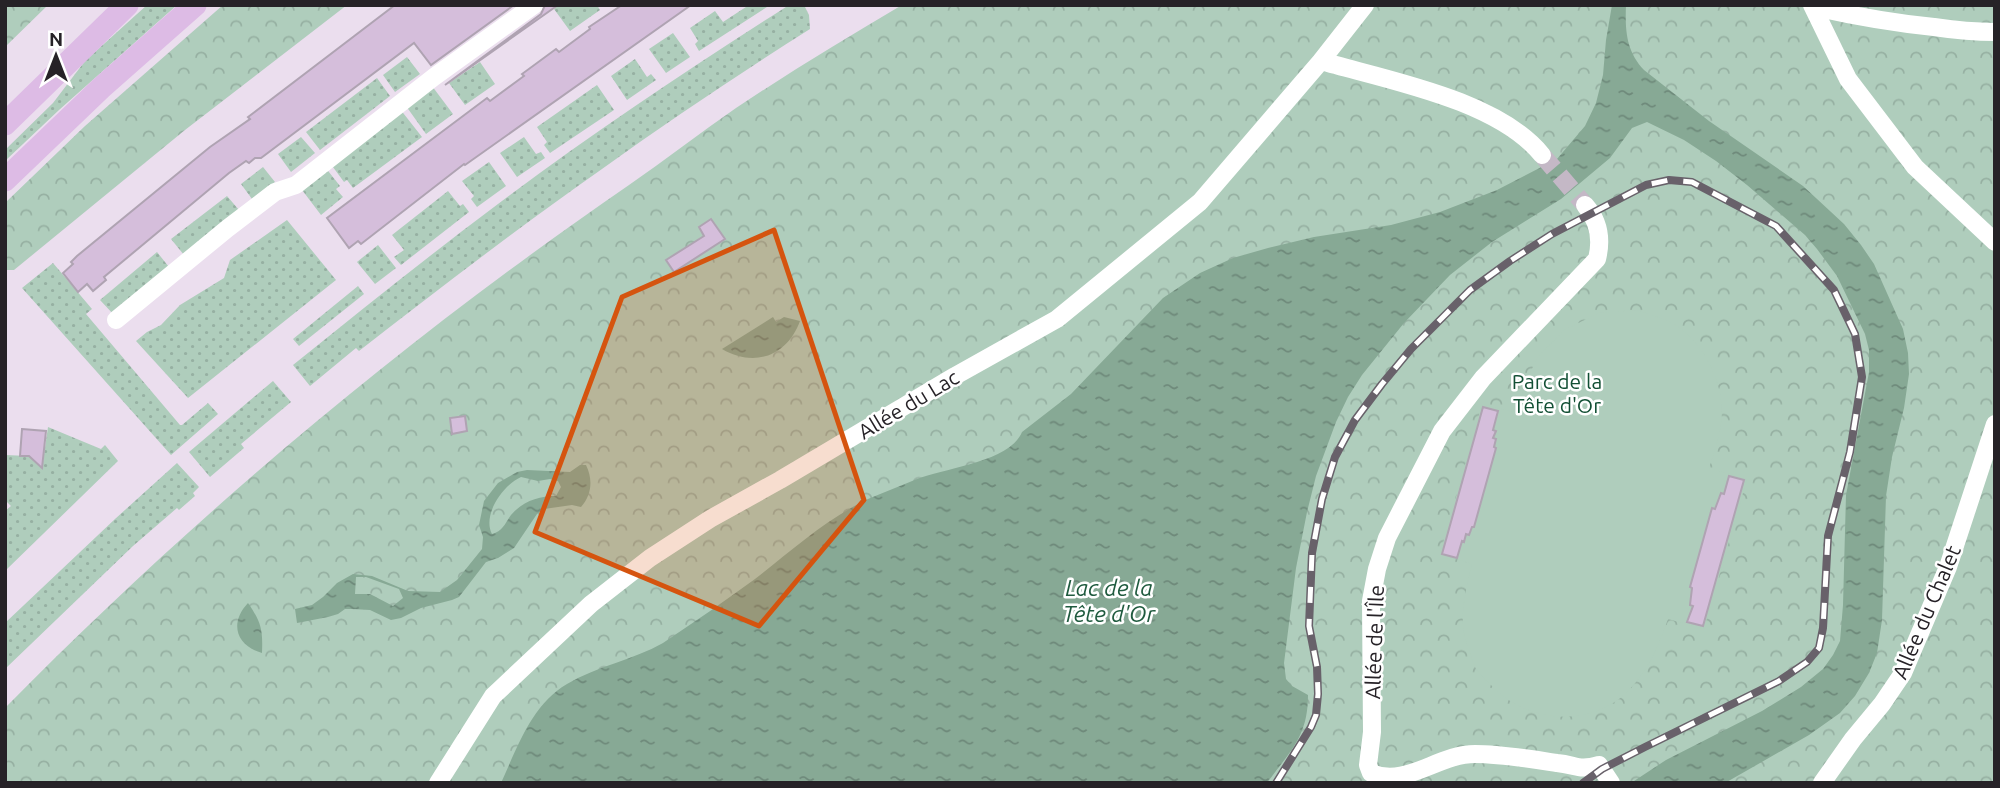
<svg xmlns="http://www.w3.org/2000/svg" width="2000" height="788" viewBox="0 0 2000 788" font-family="Ubuntu,sans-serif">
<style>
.grass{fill:url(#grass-dots)}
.forest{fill:url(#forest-crowns)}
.pitch{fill:#afcdbc}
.water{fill:url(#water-ripples);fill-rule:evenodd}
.building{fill:#d5bedb;stroke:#afa3b2;stroke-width:2}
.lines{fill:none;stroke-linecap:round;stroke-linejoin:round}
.minor-tunnel{stroke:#c4b8c6;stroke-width:18;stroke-dasharray:18 9;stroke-linecap:butt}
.minor{stroke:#fff;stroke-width:18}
.major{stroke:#ddbbe5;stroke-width:23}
.rail-casing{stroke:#68616a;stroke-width:8}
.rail{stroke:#fff;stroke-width:5;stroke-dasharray:16;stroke-linecap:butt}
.marked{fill:#d5540f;fill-opacity:0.2;stroke:#d5540f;stroke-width:5;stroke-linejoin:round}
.labels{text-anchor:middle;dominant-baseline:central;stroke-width:5;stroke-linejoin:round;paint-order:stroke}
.park-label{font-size:21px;fill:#124f34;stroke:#fff}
.street-label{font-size:21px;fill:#262227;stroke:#fff}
.water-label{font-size:23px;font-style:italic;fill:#205b3f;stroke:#fff}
</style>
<defs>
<pattern id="grass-dots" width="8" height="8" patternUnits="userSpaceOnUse" patternTransform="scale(1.75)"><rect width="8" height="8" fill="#afcdbc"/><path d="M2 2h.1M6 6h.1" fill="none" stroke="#96b0a2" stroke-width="1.8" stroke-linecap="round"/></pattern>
<pattern id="forest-crowns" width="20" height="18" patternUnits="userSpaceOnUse" patternTransform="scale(1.75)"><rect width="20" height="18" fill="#afcdbc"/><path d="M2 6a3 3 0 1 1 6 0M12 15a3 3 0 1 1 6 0" fill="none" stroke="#96b0a2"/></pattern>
<pattern id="water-ripples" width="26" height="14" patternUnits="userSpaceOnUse" patternTransform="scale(1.75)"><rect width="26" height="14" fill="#87a995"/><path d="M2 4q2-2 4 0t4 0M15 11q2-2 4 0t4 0" fill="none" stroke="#6e897a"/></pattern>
</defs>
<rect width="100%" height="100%" fill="#ebdeee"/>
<path class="grass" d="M 147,5 L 177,5 L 59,110 L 5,161 L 5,150 L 53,103 L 85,61 Z
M 559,5 L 597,5 L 600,10 L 570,31 L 554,9 Z
M 749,5 L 770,5 L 699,51 L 695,44 L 698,41 L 690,28 L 715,11 L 723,22 Z
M 789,5 L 805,7 L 809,15 L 810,29 C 739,74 670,120 602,169 C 519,227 439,289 359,351 L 356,348 L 310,386 L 293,365 C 359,312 426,258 494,207 C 589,135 689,69 789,5 Z
M 673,33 L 690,57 L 666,73 L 649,49 Z
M 407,57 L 420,74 L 395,92 L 383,75 Z
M 635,59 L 647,77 L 651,74 L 656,80 L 627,100 L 611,76 Z
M 480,62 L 495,84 L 465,105 L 449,83 Z
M 377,78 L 390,96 L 320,150 L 306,132 Z
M 597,85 L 614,110 L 550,153 L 544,145 L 547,142 L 537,127 Z
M 432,86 L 453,114 L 426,134 L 406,106 Z
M 400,109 L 422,137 L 353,188 L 347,180 L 344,182 L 330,163 Z
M 301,137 L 315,153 L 291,172 L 278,154 Z
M 524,137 L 536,154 L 541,152 L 545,158 L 517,177 L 500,153 Z
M 489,162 L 506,186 L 477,207 L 471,199 L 474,196 L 462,181 Z
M 263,167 L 275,182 L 252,199 L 241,184 Z
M 325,167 L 340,186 L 336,189 L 343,197 L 321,215 L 299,186 Z
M 448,191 L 460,206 L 463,204 L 469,212 L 401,265 L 394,257 L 404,250 L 392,235 Z
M 227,196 L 239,210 L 184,255 L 171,239 Z
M 287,220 L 336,280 L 188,398 L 136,341 L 147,332 L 161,325 L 180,305 L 224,278 L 230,260 Z
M 378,245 L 396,268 L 375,284 L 357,262 Z
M 157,252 L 169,267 L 114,315 L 100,300 Z
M 53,263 L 92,309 L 86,314 L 180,425 L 182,425 L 208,403 L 218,414 L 171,455 L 22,288 Z
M 358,286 L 364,294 L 299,346 L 293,339 Z
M 273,381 L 291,402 L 241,444 L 244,448 L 210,477 L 189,452 Z
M 48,427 L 101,449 L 105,445 L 118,461 L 5,571 L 5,511 L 11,506 L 5,500 L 5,455 L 29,456 L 42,468 Z
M 177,463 L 199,487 L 193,493 L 195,496 L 179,510 L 177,508 L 133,546 L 5,669 L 5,623 L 115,519 Z"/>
<path class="forest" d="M 5,5 L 48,5 L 5,47 Z
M 223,5 L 347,5 L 185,130 L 14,270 L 5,270 L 5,203 L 85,126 Z
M 902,5 L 1995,5 L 1995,783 L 5,783 L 5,708 C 196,514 405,339 629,185 C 665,160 700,133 736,108 C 790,72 846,38 902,5 Z"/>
<path class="pitch" d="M 1637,310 C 1649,315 1666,318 1677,326 C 1703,344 1721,378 1722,410 C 1722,430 1715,450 1709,468 L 1747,479 L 1704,629 L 1668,619 C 1659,646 1647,673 1626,693 C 1588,729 1525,722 1491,685 C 1486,680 1480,675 1476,669 C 1471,659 1467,644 1464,633 C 1460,612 1467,584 1472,564 L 1440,554 L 1482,404 L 1517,413 L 1526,382 L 1537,358 L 1564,330 L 1599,313 Z"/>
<path class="water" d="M 1612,5 L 1626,5 C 1625,30 1626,51 1644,70 L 1709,121 L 1803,186 L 1844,224 L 1861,245 L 1874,264 L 1903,329 L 1908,353 L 1909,374 L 1904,408 L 1892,457 L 1886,496 L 1882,620 L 1877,653 L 1869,673 L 1855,696 L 1840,713 L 1809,735 L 1725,783 L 1631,783 L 1666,760 L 1762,711 L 1801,687 L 1823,669 L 1833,655 L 1840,641 L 1843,605 L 1846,495 L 1869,372 L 1869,350 L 1865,334 L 1837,276 L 1817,249 L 1805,235 L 1747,185 L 1716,161 L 1684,140 L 1647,122 L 1632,128 L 1610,158 L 1561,199 L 1492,242 L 1450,275 L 1404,323 L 1362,375 L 1348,397 L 1336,422 L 1316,476 L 1307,512 L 1296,568 L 1284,663 L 1286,679 L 1292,686 L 1308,695 C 1308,737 1290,751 1267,783 L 501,783 C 517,748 532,704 567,684 C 597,666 633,660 663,643 C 694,622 725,601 755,579 C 791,551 826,519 868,499 C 884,492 901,486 917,479 C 944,468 1010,462 1022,432 L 1071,394 L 1163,298 L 1200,273 L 1233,258 L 1268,248 L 1314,237 L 1391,225 L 1440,212 L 1497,190 L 1557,159 L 1585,126 L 1596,103 L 1603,75 L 1606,40 Z
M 773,317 L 776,322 L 784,317 L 800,321 C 787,356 755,368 722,349 Z
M 580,465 L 586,465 C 593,479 592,495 581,507 L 572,505 L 544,509 L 537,514 L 514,548 L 498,558 L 486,562 L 459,597 L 452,600 L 421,608 L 401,618 L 391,620 L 370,610 L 353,609 L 345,609 L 338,614 L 328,617 L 297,623 L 295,609 L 312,605 L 323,597 L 337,583 L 353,574 L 372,576 L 408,591 L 440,592 L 457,580 L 482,549 L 483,537 L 479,525 L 484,501 L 498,483 L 517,472 L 527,470 L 570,472 ZM 521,477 L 538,481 L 550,479 L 558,481 L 561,487 L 556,496 C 539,496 523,501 511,515 C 505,523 503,531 492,534 C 482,515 503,485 521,477 ZM 356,577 L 366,577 L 399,589 L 403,598 L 393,606 L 370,594 L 355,594 Z
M 248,603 C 261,622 263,629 262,653 C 236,646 229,623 248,603 Z"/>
<path class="building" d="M 395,5 L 514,5 L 431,65 L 414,43 L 261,158 L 255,158 L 249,163 L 246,161 L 229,173 L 104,277 L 106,280 L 93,291 L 87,284 L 78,292 L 63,273 L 73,264 L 71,262 L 77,256 L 210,147 L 250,119 L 248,117 Z
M 545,5 L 558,5 L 445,85 L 541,14 Z
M 622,5 L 691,5 L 465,165 L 464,164 L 361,244 L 358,241 L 349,248 L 327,218 L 487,98 L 490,101 L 524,76 L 522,74 L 556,49 L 559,52 L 590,29 L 589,27 Z
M 711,219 L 725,239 L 674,272 L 666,260 L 704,236 L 699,227 Z
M 1483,407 L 1498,411 L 1493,430 L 1496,431 L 1493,438 L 1496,439 L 1494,447 L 1496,448 L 1474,527 L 1472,527 L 1469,535 L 1466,534 L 1464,542 L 1462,541 L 1457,558 L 1442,554 Z
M 465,416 L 467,431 L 452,434 L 450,418 Z
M 22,429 L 46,431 L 42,468 L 29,456 L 20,456 Z
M 1729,476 L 1744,480 L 1703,626 L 1687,622 L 1693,606 L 1690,605 L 1692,588 L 1690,587 L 1712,508 L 1715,509 L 1721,493 L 1724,494 Z"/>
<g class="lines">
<path class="minor-tunnel" d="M 1542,155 L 1585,205"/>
<path class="minor" d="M 1812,5 L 1848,79 L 1915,167 L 1995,242
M 1814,7 C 1854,16 1893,23 1934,27 C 1954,30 1974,32 1995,32
M 1321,61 C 1387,80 1498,100 1542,155
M 1585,205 C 1599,221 1602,239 1597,259 L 1483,378 L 1442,431 L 1387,538 L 1377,569 L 1371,601 L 1372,732 L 1368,765 L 1371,773 C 1406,788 1438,754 1475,754 C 1501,754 1531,759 1557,763 C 1577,765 1578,771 1599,765 L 1611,783
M 116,320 L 228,228 L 275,192 L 296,185 L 434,77 L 534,5
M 438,783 L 493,696 L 591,604 L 650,558 L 710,519 L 780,480 L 955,376 L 1057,319 L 1200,202 L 1321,61 L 1365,5
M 1822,783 L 1853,739 L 1882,704 L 1903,673 L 1948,567 L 1995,424"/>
<path class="major" d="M 5,124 L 127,5
M 5,180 L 101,88 L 195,5"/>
<g class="rail-casing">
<path id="rail" d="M 1276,783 L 1311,727 L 1316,715 L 1318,694 L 1317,667 L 1309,626 L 1312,553 L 1322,499 L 1335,457 L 1355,420 L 1382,384 L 1411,349 L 1470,290 L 1510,261 L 1552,234 L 1646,185 L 1669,180 L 1692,182 L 1776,226 L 1834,290 L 1855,334 L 1862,377 L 1850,452 L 1828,536 L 1823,628 L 1819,648 L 1807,662 L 1779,681 L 1645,747 L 1602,769 L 1583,783"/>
</g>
<use href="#rail" class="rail"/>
</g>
<path class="marked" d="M 774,230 L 864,500 L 759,626 L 535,532 L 622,297 Z"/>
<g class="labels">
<g class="park-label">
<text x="1557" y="381">Parc de la<tspan x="1557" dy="24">Tête d'Or</tspan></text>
</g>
<g class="street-label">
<text transform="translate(908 404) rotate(-31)">Allée du Lac</text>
<text transform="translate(1926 612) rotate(-67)">Allée du Chalet</text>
<text transform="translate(1374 642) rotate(-88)">Allée de l'Île</text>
</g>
<g class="water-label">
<text x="1109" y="587">Lac de la<tspan x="1109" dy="26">Tête d'Or</tspan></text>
</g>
</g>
<rect width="2000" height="788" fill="none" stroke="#262227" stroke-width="14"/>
<g transform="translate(56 56)" stroke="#ffffff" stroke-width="5" paint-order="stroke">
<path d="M0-5L12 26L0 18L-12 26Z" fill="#262227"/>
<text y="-10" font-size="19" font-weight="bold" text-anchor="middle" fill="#262227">N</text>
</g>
</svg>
